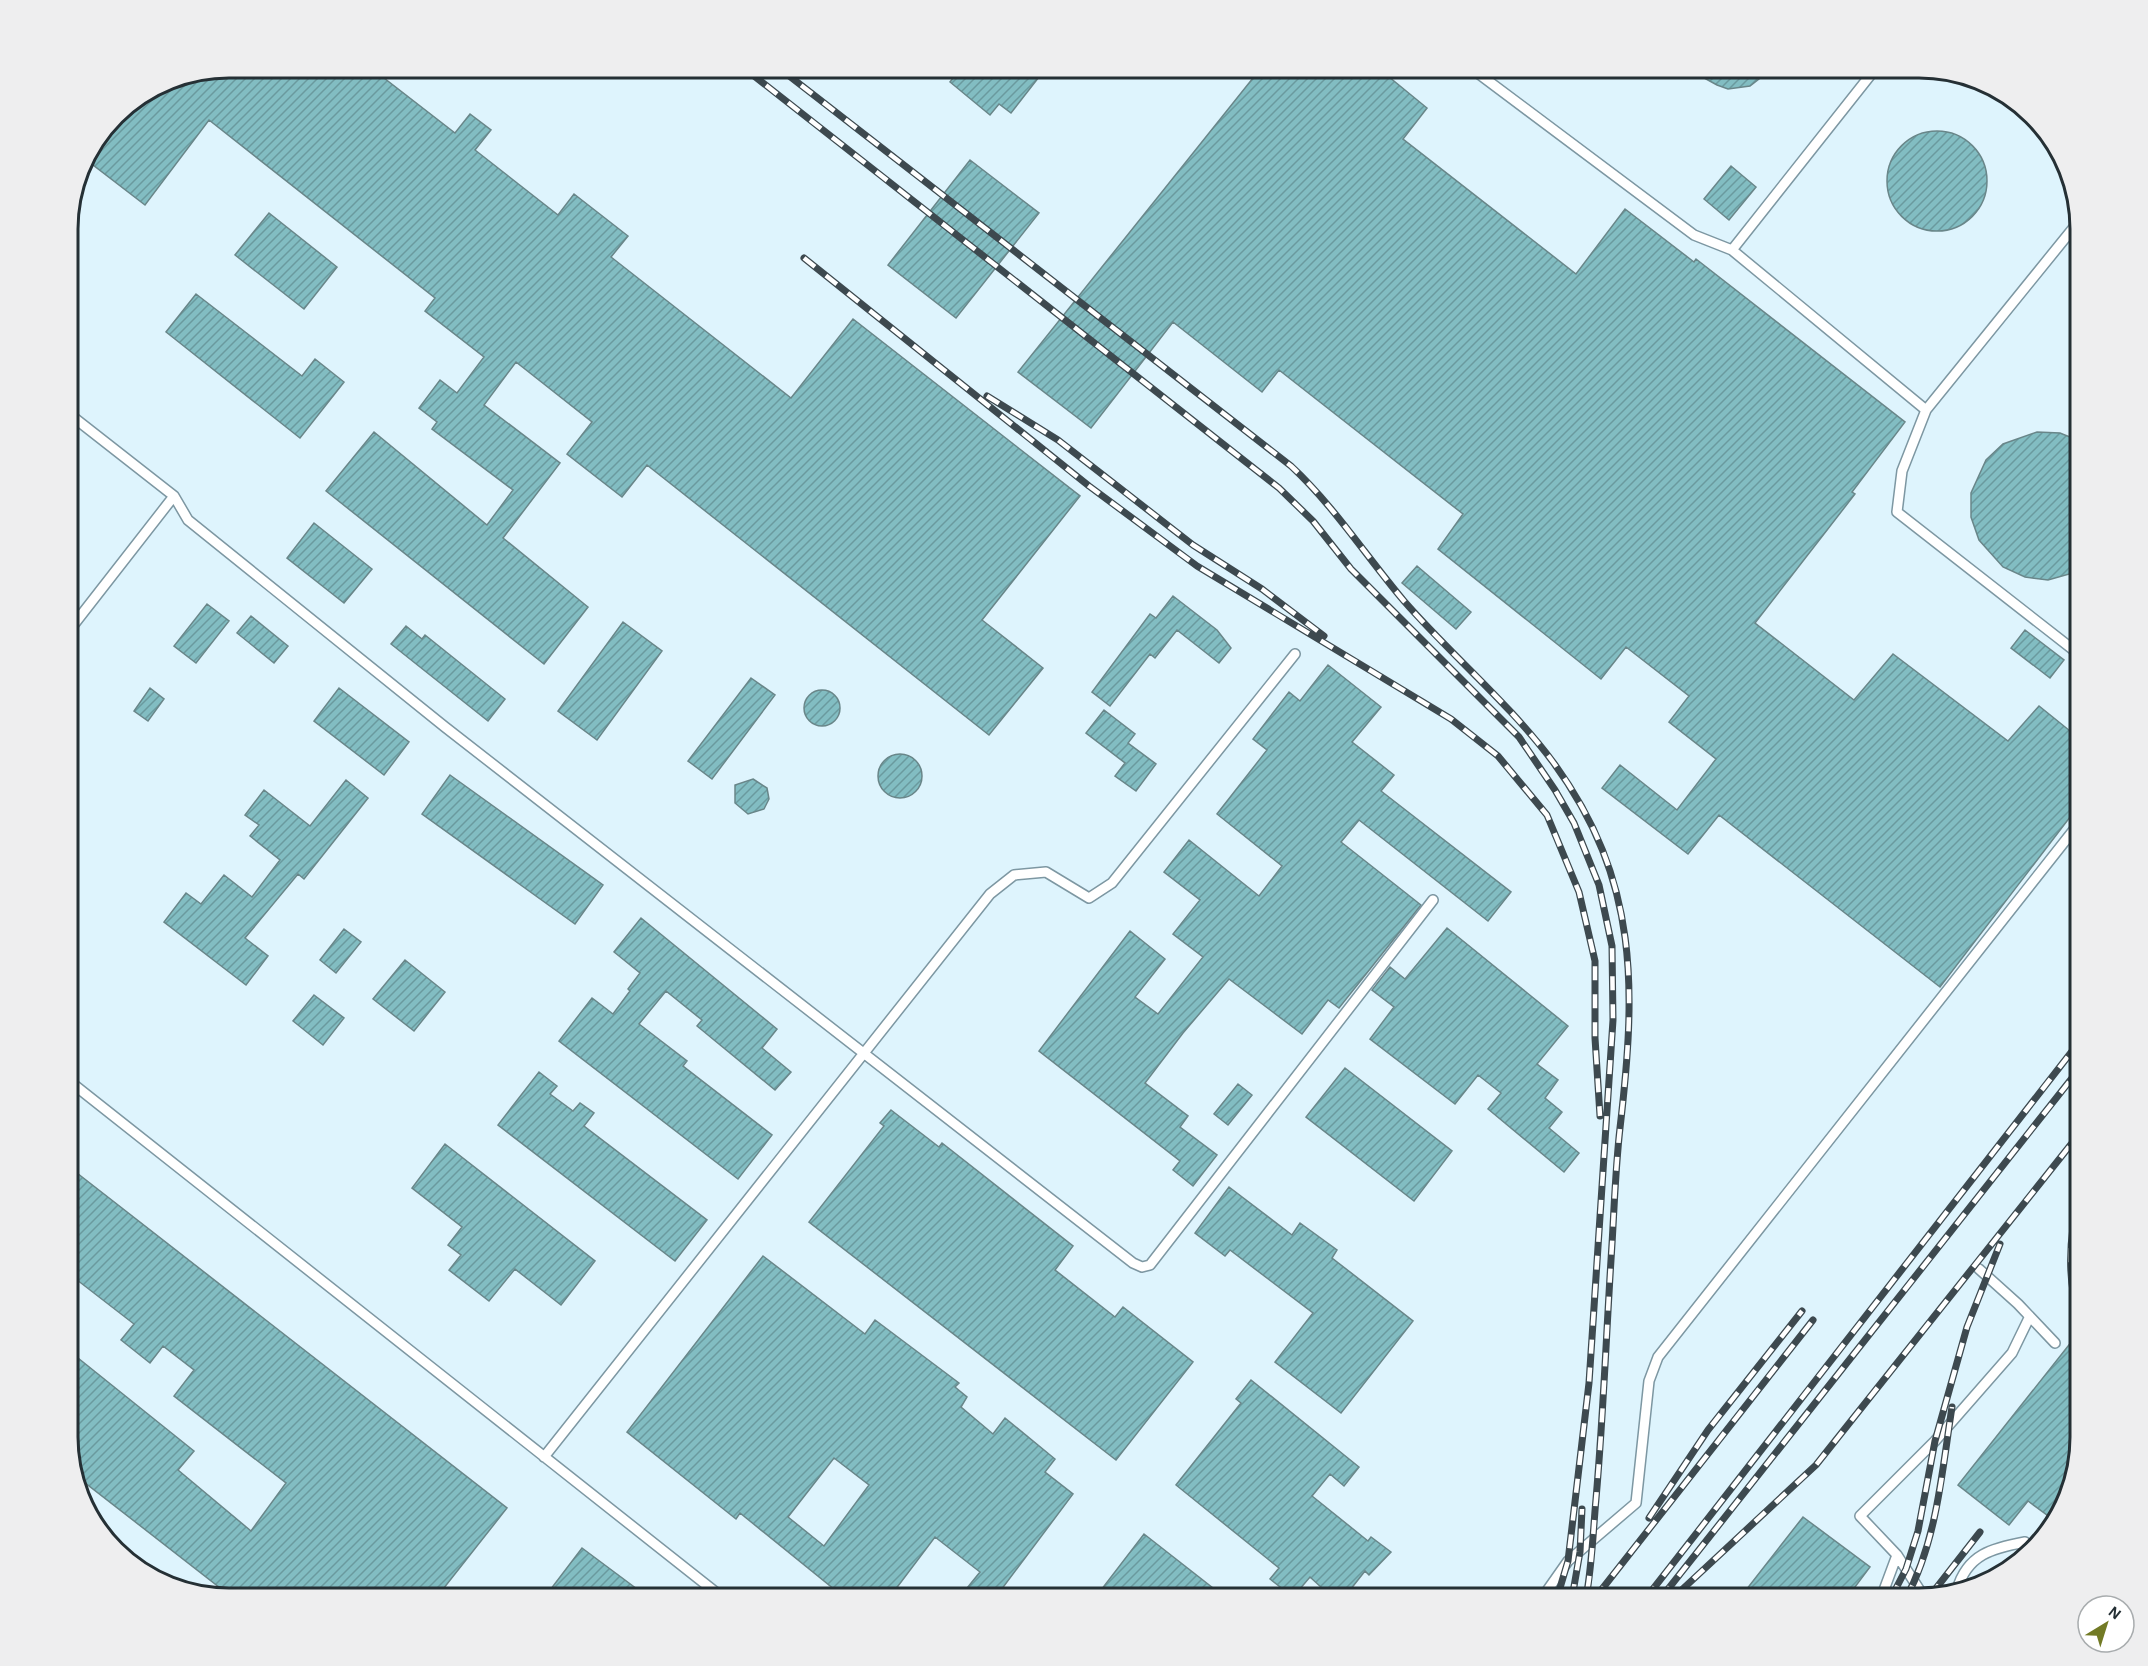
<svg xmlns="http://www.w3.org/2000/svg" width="2148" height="1666" viewBox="0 0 2148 1666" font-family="'Alegreya Sans',sans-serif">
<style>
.building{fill:url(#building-hatch);stroke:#698689;stroke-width:1.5;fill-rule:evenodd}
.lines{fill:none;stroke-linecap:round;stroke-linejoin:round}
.service-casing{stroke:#7d97a2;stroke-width:12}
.service{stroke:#fff;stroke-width:9}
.rail-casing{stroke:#3d494f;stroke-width:7}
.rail{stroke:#fff;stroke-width:4.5;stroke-dasharray:14;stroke-linecap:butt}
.rim{fill:none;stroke:#253035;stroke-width:3}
</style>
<defs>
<pattern id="building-hatch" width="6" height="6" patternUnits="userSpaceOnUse" patternTransform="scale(1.5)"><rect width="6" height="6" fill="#82bdc2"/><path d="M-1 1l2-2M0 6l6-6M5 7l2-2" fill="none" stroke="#6a9a9e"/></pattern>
</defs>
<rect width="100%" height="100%" fill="#def4fd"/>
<path class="building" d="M 229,68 L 371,68 L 455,133 L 470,114 L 491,130 L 475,150 L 558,215 L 574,194 L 628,236 L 611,257 L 791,398 L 853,319 L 1080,496 L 982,620 L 1043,668 L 989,735 L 647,465 L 622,497 L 567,454 L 592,422 L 516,362 L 484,405 L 560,463 L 503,538 L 588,607 L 544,664 L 326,491 L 374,432 L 487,525 L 513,490 L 432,429 L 437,422 L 419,408 L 440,380 L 457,393 L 484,357 L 425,311 L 435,298 L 209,120 L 145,205 L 84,158 L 122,108 L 168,80 Z
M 961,68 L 1046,68 L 1011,113 L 999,104 L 990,115 L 950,82 Z
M 1261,68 L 1378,68 L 1427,108 L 1403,139 L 1576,274 L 1625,209 L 1694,262 L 1696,259 L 1905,422 L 1852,492 L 1855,494 L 1755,623 L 1854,700 L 1893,654 L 2008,741 L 2039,706 L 2080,739 L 2080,804 L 1940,987 L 1719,815 L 1688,854 L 1602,788 L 1620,765 L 1677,810 L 1716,759 L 1669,722 L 1689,696 L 1626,647 L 1601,679 L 1438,549 L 1463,514 L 1279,370 L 1262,392 L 1173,322 L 1091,428 L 1018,372 Z
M 1686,68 L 1773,68 L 1750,86 L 1728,89 L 1717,85 Z
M1887 181a50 50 0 1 1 100 0a50 50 0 1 1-100 0Z
M 970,160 L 1039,213 L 956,318 L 888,265 Z
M 1731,166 L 1756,187 L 1729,220 L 1704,199 Z
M 269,213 L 337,267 L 304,309 L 235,255 Z
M 196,294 L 302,376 L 315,359 L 344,382 L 300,438 L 166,332 Z
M 2037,432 L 2060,433 L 2080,441 L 2080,571 L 2048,580 L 2025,577 L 2003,567 L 1979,540 L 1971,517 L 1971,493 L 1986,460 L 2003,444 Z
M 314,523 L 372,569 L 344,603 L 287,558 Z
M 1417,566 L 1471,612 L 1456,629 L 1402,583 Z
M 1173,596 L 1217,630 L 1231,648 L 1219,663 L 1177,630 L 1155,658 L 1150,654 L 1110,706 L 1092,692 L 1150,614 L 1156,618 Z
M 207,604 L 229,621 L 196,663 L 174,646 Z
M 251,616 L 288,646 L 274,663 L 237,633 Z
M 623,622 L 662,651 L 597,740 L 558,711 Z
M 406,626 L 422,639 L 425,635 L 505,699 L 488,721 L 391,644 Z
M 2025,630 L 2064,660 L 2050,678 L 2011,648 Z
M 1328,665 L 1381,707 L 1352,742 L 1394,775 L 1381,791 L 1511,892 L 1488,921 L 1359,820 L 1341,842 L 1421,905 L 1339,1008 L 1328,1000 L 1302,1034 L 1229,979 L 1183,1033 L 1145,1083 L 1188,1116 L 1180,1127 L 1217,1155 L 1193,1186 L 1173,1170 L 1180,1161 L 1039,1051 L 1130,931 L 1165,959 L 1135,997 L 1158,1014 L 1203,957 L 1173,934 L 1200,900 L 1164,872 L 1189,840 L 1259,896 L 1282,866 L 1217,814 L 1267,750 L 1253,739 L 1289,692 L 1300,701 Z
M 751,678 L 775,695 L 712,779 L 688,761 Z
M 150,688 L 164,699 L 148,721 L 134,711 Z
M 339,688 L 409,742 L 384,775 L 314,721 Z
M804 708a18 18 0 1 1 36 0a18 18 0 1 1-36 0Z
M 1104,710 L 1135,734 L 1128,743 L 1156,764 L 1136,791 L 1115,776 L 1125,763 L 1086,733 Z
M878 776a22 22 0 1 1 44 0a22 22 0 1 1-44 0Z
M 450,775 L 603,885 L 575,924 L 422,814 Z
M 753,779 L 767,788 L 769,799 L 764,809 L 748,814 L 735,803 L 735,785 Z
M 346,780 L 368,798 L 304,879 L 298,874 L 245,938 L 268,956 L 246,985 L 164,922 L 186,893 L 201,904 L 224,875 L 252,897 L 280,860 L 250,836 L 259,825 L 245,815 L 264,790 L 310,826 Z
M 641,918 L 777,1029 L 762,1048 L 791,1072 L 775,1090 L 697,1026 L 702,1020 L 666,991 L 639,1024 L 687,1061 L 683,1066 L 772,1135 L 738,1179 L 559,1041 L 592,998 L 613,1014 L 630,991 L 628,989 L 640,973 L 614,952 Z
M 1447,928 L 1568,1026 L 1537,1064 L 1558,1080 L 1545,1098 L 1562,1112 L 1549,1128 L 1579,1153 L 1564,1172 L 1488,1109 L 1501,1093 L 1478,1075 L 1455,1104 L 1370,1039 L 1394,1007 L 1372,990 L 1390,967 L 1405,979 Z
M 344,929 L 361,942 L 336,973 L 320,960 Z
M 405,960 L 445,992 L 414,1031 L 373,999 Z
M 314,995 L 344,1018 L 323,1045 L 293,1021 Z
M 1345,1068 L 1452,1151 L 1414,1201 L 1306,1117 Z
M 539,1072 L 557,1086 L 550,1094 L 573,1111 L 580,1103 L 594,1113 L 584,1126 L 707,1220 L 675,1261 L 498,1125 Z
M 1238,1084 L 1252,1095 L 1228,1125 L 1214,1114 Z
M 891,1110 L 939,1147 L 942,1143 L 1073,1246 L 1055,1270 L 1115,1317 L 1123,1307 L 1193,1362 L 1116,1460 L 809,1222 L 884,1126 L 880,1123 Z
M 445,1144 L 595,1261 L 561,1305 L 515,1269 L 489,1301 L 449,1270 L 461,1255 L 448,1245 L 462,1227 L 412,1188 Z
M 68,1166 L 507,1508 L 436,1598 L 233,1598 L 75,1475 L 68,1447 L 68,1350 L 194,1451 L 178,1470 L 251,1531 L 286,1483 L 174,1396 L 194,1370 L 163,1346 L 150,1363 L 121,1340 L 134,1324 L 68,1273 Z
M 1229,1187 L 1292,1235 L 1300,1223 L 1311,1231 L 1337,1250 L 1332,1258 L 1413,1321 L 1341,1413 L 1275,1362 L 1313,1313 L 1230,1250 L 1225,1256 L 1195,1233 Z
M 763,1256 L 865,1334 L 875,1320 L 959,1383 L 955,1387 L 967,1397 L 961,1407 L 993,1434 L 1005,1418 L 1055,1459 L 1045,1472 L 1073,1494 L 995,1598 L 959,1598 L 980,1572 L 935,1537 L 889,1598 L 845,1598 L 740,1513 L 736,1519 L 627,1432 ZM 834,1458 L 869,1485 L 824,1546 L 788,1517 Z
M 2080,1331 L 2080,1437 L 2072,1489 L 2055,1521 L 2028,1501 L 2009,1525 L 1958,1485 Z
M 1251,1380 L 1359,1467 L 1344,1486 L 1330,1474 L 1312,1496 L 1368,1541 L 1371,1537 L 1391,1552 L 1369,1575 L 1365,1571 L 1343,1599 L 1334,1599 L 1310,1577 L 1293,1597 L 1270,1579 L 1279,1568 L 1176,1485 L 1241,1403 L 1236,1399 Z
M 1803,1517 L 1870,1567 L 1846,1599 L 1739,1599 Z
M 1144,1534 L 1227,1599 L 1112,1598 L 1101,1590 Z
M 582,1548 L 649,1598 L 544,1598 Z"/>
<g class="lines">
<g class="service-casing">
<path id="service" d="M 1471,68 L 1694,235 L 1732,250 L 1926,410
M 2079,221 L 1926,410 L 1902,471 L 1897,512 L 2080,655
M 1732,250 L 1876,68
M 68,413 L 174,496 L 188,520 L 445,727 L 1133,1263 L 1142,1267 L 1150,1265 L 1433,900
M 68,632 L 174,496
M 68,1080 L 723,1598
M 1979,1269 L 2018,1304 L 2055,1343
M 544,1457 L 990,894 L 1014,875 L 1046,872 L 1089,898 L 1112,883 L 1295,654
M 1897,1555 L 1924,1597
M 1957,1590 C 1967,1554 1993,1548 2025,1542
M 1542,1598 L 1568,1561 L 1636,1503 L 1649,1381 L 1658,1357 L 2080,822
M 1881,1598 L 1897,1555 L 1860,1516 L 1935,1441 L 2012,1353 L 2029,1318"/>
</g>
<use href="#service" class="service"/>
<g class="rail-casing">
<path id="rail" d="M 744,68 L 1279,488 L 1313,521 L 1351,569 L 1519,737 L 1555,790 L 1574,823 L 1599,885 L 1612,946 L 1613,1020 L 1589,1383 L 1568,1561 L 1557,1598
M 779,68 L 1291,466 C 1334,506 1366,556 1404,601 C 1452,656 1509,703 1553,762 C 1640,881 1636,990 1620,1128 C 1615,1172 1614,1216 1611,1260 C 1606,1340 1603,1419 1596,1499 C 1593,1532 1592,1566 1586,1598
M 804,258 L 1089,486 L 1197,566 L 1451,719 L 1498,756 L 1547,815 L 1579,892 L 1595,961 L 1595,1038 L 1600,1116
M 987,396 L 1058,440 L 1193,545 L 1262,589 L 1324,636
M 2080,1193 C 2069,1235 2066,1279 2080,1320
M 1649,1518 L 1708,1430 L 1802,1311
M 1930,1596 L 1980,1532
M 1572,1598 L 1580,1552 L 1582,1509
M 1595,1598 L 1813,1320
M 1646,1598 L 2080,1041
M 1661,1598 L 2080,1068
M 1673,1598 L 1816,1465 L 2080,1133
M 1891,1598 L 1906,1569 L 1918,1531 L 1935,1441 L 1967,1327 L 2000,1244
M 1906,1598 C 1937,1541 1942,1471 1952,1407"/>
</g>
<use href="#rail" class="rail"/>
</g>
<path d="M0 0H2148V1666H0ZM229 78H1919A151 151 0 0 1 2070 229V1437A151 151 0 0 1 1919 1588H229A151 151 0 0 1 78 1437V229A151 151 0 0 1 229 78Z" fill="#eeeeef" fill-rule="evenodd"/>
<path class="rim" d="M229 78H1919A151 151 0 0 1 2070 229V1437A151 151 0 0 1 1919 1588H229A151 151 0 0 1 78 1437V229A151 151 0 0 1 229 78Z"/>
<g transform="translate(2106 1624) rotate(38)"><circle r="28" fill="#ffffff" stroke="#a8acae" stroke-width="1.5"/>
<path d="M0-4.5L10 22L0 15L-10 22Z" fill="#727a25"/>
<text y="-9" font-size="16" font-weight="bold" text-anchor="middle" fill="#253035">N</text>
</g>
</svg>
